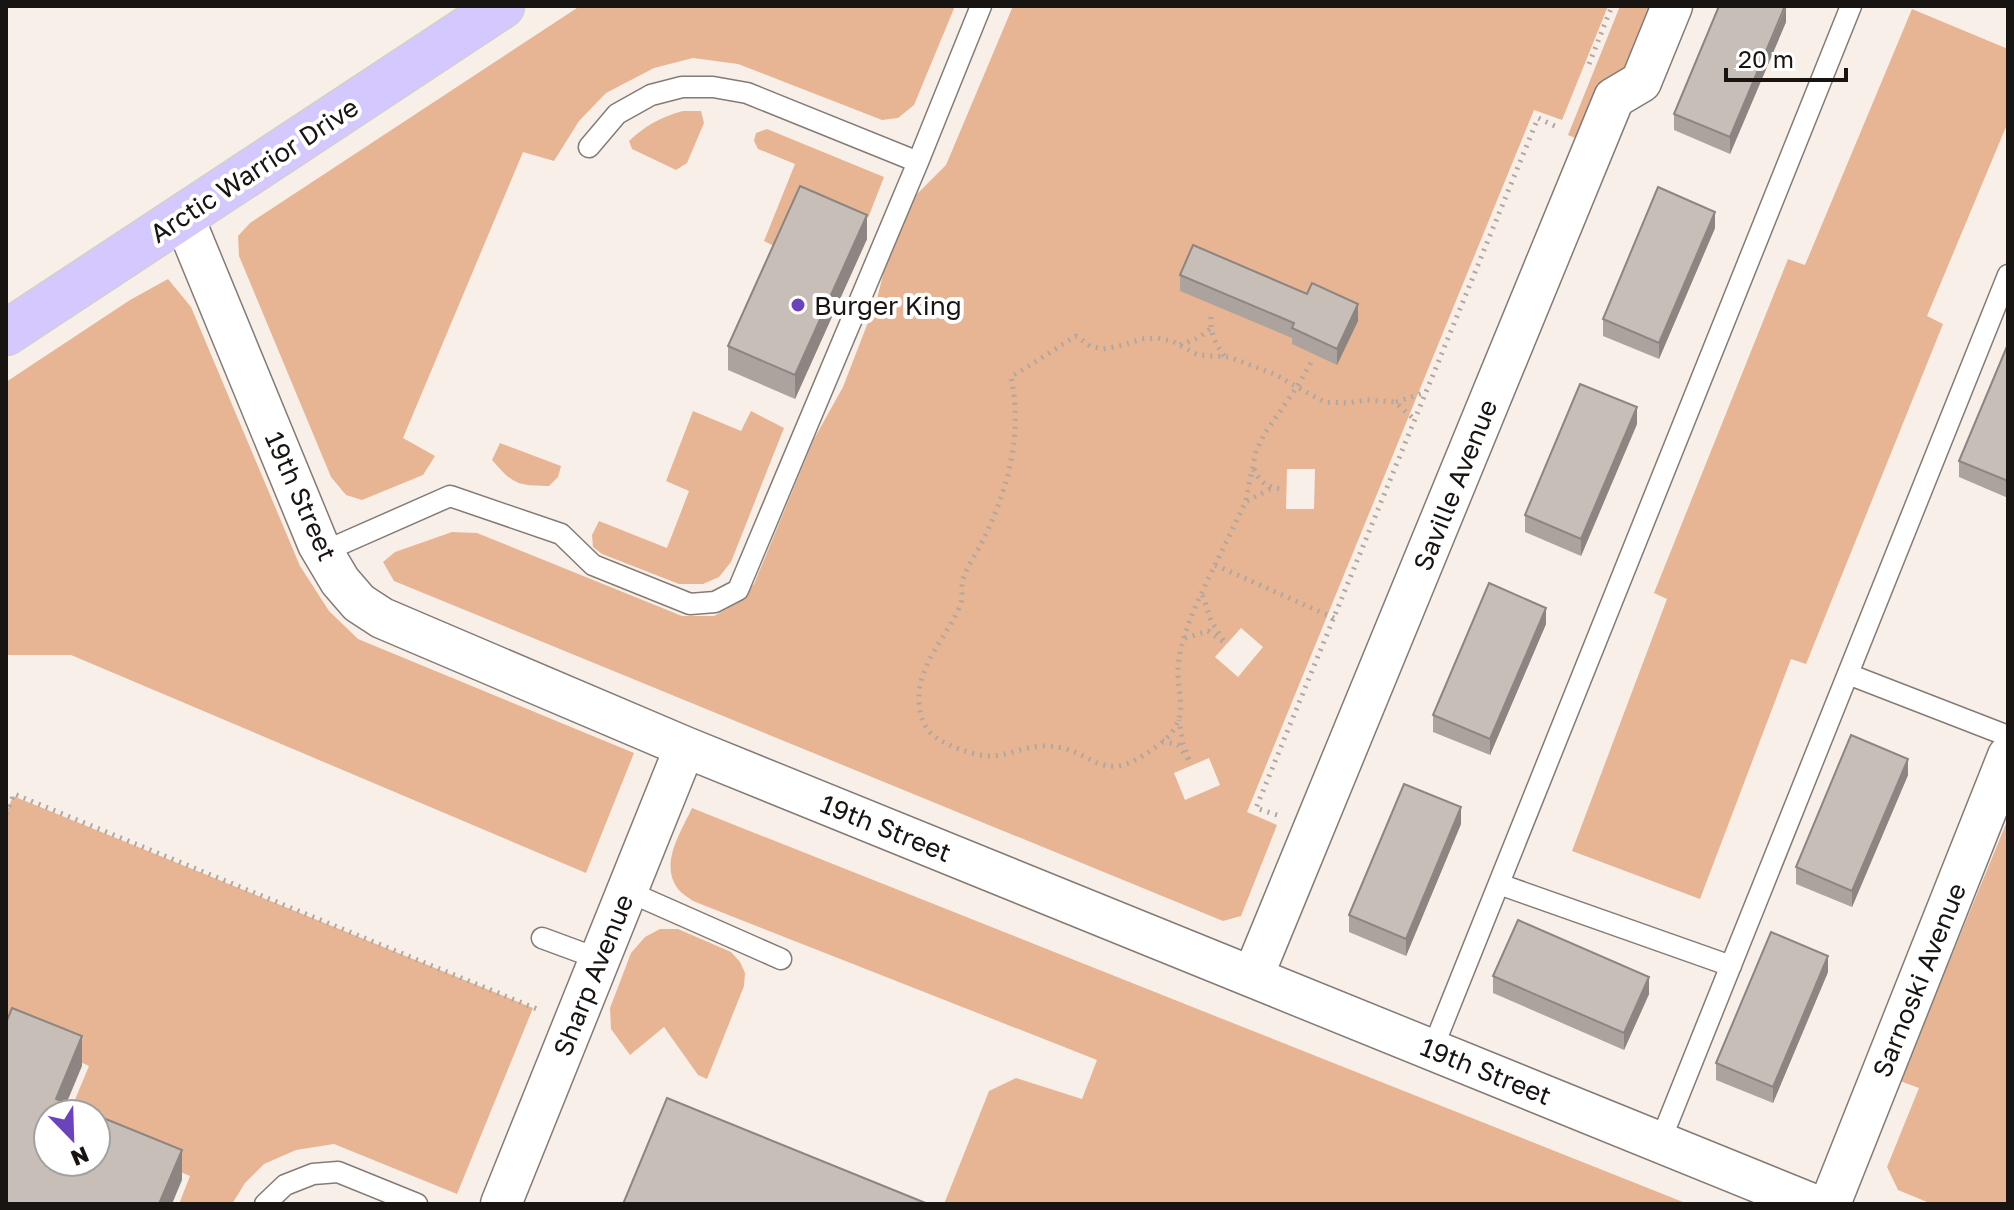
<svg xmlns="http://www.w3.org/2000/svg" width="2014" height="1210" viewBox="0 0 2014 1210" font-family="'Golos Text',sans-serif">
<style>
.green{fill:#e7b593;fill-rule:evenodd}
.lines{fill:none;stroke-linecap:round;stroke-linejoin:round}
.lane-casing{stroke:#847b75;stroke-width:23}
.street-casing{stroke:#847b75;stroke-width:43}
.primary-casing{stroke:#d1d0cf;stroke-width:47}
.path{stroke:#afa7a2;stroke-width:5;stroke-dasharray:2 6;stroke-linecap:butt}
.lane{stroke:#fff;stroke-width:20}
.street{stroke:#fff;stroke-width:40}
.primary{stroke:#d4c8ff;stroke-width:44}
.wall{fill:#aca39e}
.shaded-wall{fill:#8c8581}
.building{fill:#c8beb8;stroke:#8c8581;stroke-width:2}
.poi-dot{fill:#6b44bd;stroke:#fff;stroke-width:3}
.labels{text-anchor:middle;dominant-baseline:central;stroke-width:8;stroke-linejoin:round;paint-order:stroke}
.street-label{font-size:26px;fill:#171411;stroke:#fff}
.poi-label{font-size:26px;fill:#171411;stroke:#fff;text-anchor:start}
</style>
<rect width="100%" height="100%" fill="#f9efe9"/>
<path class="green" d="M 580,6 L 955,6 L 914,105 L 898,118 L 882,120 L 738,64 L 693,58 L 654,68 L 606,93 L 579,121 L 554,161 L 523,152 L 403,438 L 435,456 L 423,475 L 362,500 L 346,495 L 331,477 L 239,256 L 238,236 L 250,223 Z
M 1013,6 L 1608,6 L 1562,120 L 1534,110 L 1247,812 L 1277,825 L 1241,916 L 1223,921 L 394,581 L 383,562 L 395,552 L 452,532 L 477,533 L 682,616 L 714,616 L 736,604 L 754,584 L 814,439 L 843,387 L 877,299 L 891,242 L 910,201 L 946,165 ZM 1287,469 L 1315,469 L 1314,509 L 1286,509 ZM 1241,628 L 1263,647 L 1238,677 L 1215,657 ZM 1209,758 L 1220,785 L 1185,800 L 1174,773 Z
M 1620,6 L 1660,6 L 1635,67 L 1580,140 L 1568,135 Z
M 1912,9 L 2008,49 L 2008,122 L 1927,316 L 1943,324 L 1806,664 L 1791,659 L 1700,899 L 1572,851 L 1667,599 L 1654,593 L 1788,259 L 1805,265 Z
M 683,111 L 701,111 L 704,123 L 687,163 L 676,170 L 632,149 L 629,141 C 646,125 661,117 683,111 Z
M 767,129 L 884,177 L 868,218 L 805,195 L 778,248 L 764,241 L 795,164 L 758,149 L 754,141 L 756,133 Z
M 168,279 L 191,307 L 300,566 L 329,611 L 358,639 L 634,753 L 586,873 L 71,655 L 6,655 L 6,382 L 130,300 Z
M 693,411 L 741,431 L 751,411 L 784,428 L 731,562 L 719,577 L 703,584 L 679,584 L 602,554 L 593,547 L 592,535 L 599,521 L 667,548 L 689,491 L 666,481 Z
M 500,443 L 561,466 L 558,477 L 549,486 C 517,486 513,484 492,460 Z
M 13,796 L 533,1008 L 457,1194 L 334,1144 L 296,1150 L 264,1164 L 245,1183 L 232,1204 L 179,1204 L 190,1176 L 96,1137 L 96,1114 L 69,1114 L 89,1066 L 67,1056 L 72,1042 L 6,1015 L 6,813 Z
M 692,808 L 1688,1204 L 944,1204 L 989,1091 L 1016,1078 L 1082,1099 L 1097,1060 L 693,901 C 688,897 682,894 678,889 C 659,864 681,832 692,808 Z
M 2008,819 L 2008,1204 L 1932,1204 L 1898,1190 L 1887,1167 L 1919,1088 L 1900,1081 Z
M 660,929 L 678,929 L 731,952 L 740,962 L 745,973 L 744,986 L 707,1079 L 698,1075 L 664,1027 L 630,1055 L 611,1029 L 610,1008 L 631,953 L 645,937 Z"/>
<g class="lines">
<g class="lane-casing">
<path id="lane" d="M 589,147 L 617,114 L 651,95 L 682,87 L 713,87 L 747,93 L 918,162
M 323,552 L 450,496 L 561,534 L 593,565 L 690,604 L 715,602 L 738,590 L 918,162 L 981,6
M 1848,674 L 2008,736
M 1499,884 L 1731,966
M 627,891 L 781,959
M 542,938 L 599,959
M 1432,1050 L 1851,6
M 1660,1142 L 2008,275
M 265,1204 L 285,1185 L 313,1174 L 338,1172 L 417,1204"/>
</g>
<g class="street-casing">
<path id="street" d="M 183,216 L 318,544 L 340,581 L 359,603 L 382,618 L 685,747 L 1812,1204
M 1253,976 L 1614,98 L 1641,82 L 1672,6
M 501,1204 L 685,747
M 1830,1204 L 2008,756"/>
</g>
<g class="primary-casing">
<path id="primary" d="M 6,333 L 502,6"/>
</g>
<path class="path" d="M 1589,64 L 1612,6
M 1211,317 C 1210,333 1215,343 1224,356
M 1180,345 L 1198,338 L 1210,329
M 1396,402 L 1426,392
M 1254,469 C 1260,484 1269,488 1284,489
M 1247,501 L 1270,489
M 1215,565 L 1245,503 L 1256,451 L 1265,433 L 1297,387 L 1312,361
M 1334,618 L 1215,565 C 1200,596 1178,638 1178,673 C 1178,695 1187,712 1172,732 C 1165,741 1154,749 1144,755 C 1099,784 1092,748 1048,746 C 1027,745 1008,756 989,756 C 979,756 968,752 959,749 C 934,739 921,731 919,702 C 917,671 939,645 953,620 C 956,615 959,609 961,603 C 963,595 961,587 963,579 C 968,564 979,550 985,536 C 1009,486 1023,432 1011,377 L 1076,336 L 1090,346 L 1103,349 L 1124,345 L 1141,339 L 1158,338 L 1172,341 L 1198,355 L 1229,357 L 1274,374 L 1324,402 L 1347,403 L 1366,400 L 1395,402 L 1415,420
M 1185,638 L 1208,631 L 1225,643 L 1211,621 L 1202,593
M 1162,741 L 1178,745 L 1190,762 L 1183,743 L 1179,720
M 6,814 L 14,794 L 537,1009
M 1277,815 L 1256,808 L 1538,118 L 1559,128"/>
<use href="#lane" class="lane"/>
<use href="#street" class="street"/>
<use href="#primary" class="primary"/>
</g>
<path class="wall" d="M 1786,22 L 1730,154 L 1674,130 L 1674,114 Z
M 1715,228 L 1659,359 L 1603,336 L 1603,319 Z
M 867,239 L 795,399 L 728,370 L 728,346 Z
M 1180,275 L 1358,321 L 1337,365 L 1292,344 L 1292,338 L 1180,291 Z
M 2008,344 L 2008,498 L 1959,477 L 1959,461 Z
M 1637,424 L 1581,556 L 1525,532 L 1525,515 Z
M 1546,624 L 1490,755 L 1433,732 L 1433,715 Z
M 1908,775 L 1852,907 L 1796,884 L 1796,867 Z
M 1461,824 L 1406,956 L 1349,932 L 1349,915 Z
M 1828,972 L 1773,1103 L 1716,1080 L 1716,1063 Z
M 1493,976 L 1649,994 L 1624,1050 L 1493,993 Z"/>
<path class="shaded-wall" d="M 1786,6 L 1786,22 L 1730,154 L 1730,137 Z
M 1715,212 L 1715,228 L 1659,359 L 1659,343 Z
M 867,215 L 867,239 L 795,399 L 795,375 Z
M 1358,304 L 1358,321 L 1337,365 L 1337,349 Z
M 1637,407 L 1637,424 L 1581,556 L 1581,539 Z
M 1546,608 L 1546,624 L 1490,755 L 1490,739 Z
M 1908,759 L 1908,775 L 1852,907 L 1852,891 Z
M 1461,807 L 1461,824 L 1406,956 L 1406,939 Z
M 1828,956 L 1828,972 L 1773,1103 L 1773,1087 Z
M 1649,977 L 1649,994 L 1624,1050 L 1624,1033 Z
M 82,1036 L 82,1066 L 62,1114 L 56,1099 Z
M 182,1150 L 182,1180 L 172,1204 L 159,1204 Z"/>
<path class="building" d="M 1719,6 L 1785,6 L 1730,137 L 1674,114 Z
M 800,186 L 867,215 L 795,375 L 728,346 Z
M 1658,187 L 1715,212 L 1659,343 L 1603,319 Z
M 1193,245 L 1307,294 L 1312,283 L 1358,304 L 1337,349 L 1292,328 L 1294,323 L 1180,275 Z
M 2008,344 L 2008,481 L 1959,461 Z
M 1580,384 L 1637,407 L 1581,539 L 1525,515 Z
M 1489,583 L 1546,608 L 1490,739 L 1433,715 Z
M 1851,735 L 1908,759 L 1852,891 L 1796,867 Z
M 1404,784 L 1461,807 L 1406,939 L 1349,915 Z
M 1518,920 L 1649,977 L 1624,1033 L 1493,976 Z
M 1771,932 L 1828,956 L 1773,1087 L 1716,1063 Z
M 12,1008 L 82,1036 L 56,1099 L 94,1114 L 48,1114 L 48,1162 L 96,1162 L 96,1115 L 182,1150 L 159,1204 L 6,1204 L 6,1023 Z
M 667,1098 L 928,1204 L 623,1204 Z"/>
<circle class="poi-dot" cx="798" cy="305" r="8"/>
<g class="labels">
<g class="street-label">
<text transform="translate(254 170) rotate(-33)">Arctic Warrior Drive</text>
<text transform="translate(1455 485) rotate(-68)">Saville Avenue</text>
<text transform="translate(301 496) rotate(66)">19th Street</text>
<text transform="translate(886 828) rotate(22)">19th Street</text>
<text transform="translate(593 975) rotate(-68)">Sharp Avenue</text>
<text transform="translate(1919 980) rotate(-68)">Sarnoski Avenue</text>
<text transform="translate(1486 1071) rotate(22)">19th Street</text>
</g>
<g class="poi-label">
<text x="814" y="305">Burger King</text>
</g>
</g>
<rect width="2014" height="1210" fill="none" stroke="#171411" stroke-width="16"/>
<g transform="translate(72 1138) rotate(157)"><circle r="38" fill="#ffffff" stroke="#a2a1a0" stroke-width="2"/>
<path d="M0-6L14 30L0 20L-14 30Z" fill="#6b44bd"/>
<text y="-12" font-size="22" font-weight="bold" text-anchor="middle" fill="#171411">N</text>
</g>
<path d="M1726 68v12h120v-12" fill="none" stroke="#171411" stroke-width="4"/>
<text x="1738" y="68" font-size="24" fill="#171411" stroke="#ffffff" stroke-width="6" paint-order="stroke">20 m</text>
</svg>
